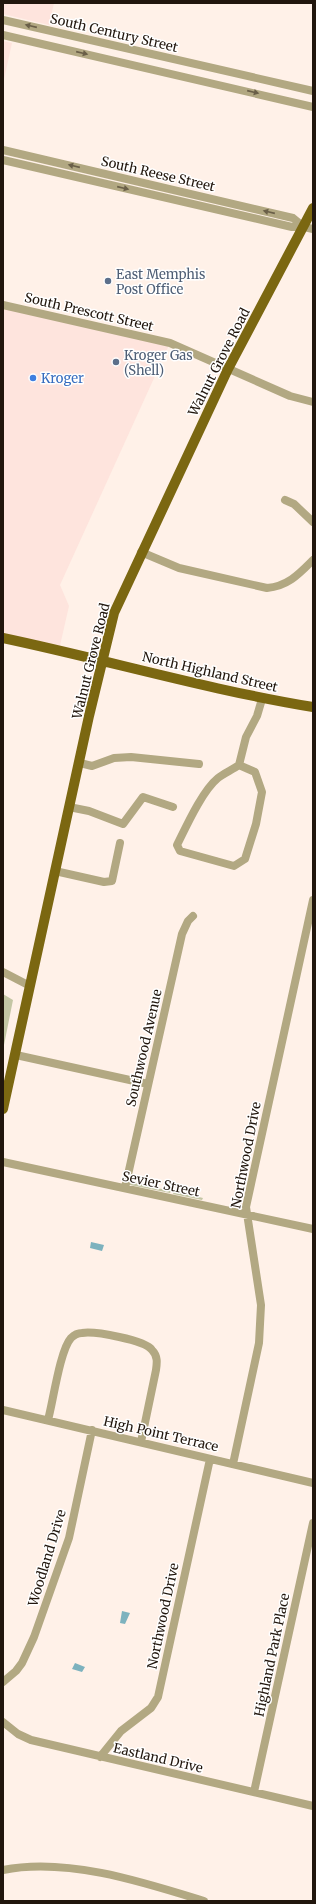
<svg xmlns="http://www.w3.org/2000/svg" width="316" height="1904" viewBox="0 0 316 1904" font-family="Merriweather,serif">
<style>
.commercial{fill:#fee4dd}
.green{fill:#c4c6a4}
.water{fill:#7db2be}
.lines{fill:none;stroke-linecap:round;stroke-linejoin:round}
.minor{stroke:#b2a882;stroke-width:8}
.major{stroke:#7b6711;stroke-width:10}
.oneway{fill:#6a5f48}
.service-dot{fill:#5c6f8a;stroke:#fff;stroke-width:1.5}
.shop-dot{fill:#3f7fe0;stroke:#fff;stroke-width:1.5}
.labels{text-anchor:middle;dominant-baseline:central;stroke-width:3;stroke-linejoin:round;paint-order:stroke}
.street-label{font-size:13px;fill:#21160d;stroke:#fff}
.service-label{font-size:13px;fill:#4e5e75;stroke:#fff;text-anchor:start}
.shop-label{font-size:13px;fill:#366cbe;stroke:#fff;text-anchor:start}
</style>
<rect width="100%" height="100%" fill="#fff1e8"/>
<path class="commercial" d="M 3,3 L 54,3 L 49,25 L 3,14 Z
M 3,41 L 12,43 L 3,84 Z
M 3,305 L 170,343 L 60,585 L 69,606 L 59,650 L 3,638 Z"/>
<path class="green" d="M 3,994 L 13,1000 L 3,1050 Z
M 130,1182 L 171,1191 L 170,1193 L 130,1185 Z
M 174,1191 L 203,1198 L 202,1200 L 173,1194 Z"/>
<path class="water" d="M 91,1242 L 104,1245 L 102,1251 L 90,1248 Z
M 122,1611 L 130,1613 L 125,1624 L 120,1623 Z
M 75,1663 L 85,1667 L 82,1672 L 72,1669 Z"/>
<g class="lines">
<path class="minor" d="M 3,20 L 313,91
M 3,35 L 313,107
M 3,150 L 293,218 L 304,227
M 3,160 L 292,227 L 304,227 L 313,229
M 3,305 L 170,343 L 290,396 L 313,402
M 285,500 L 294,504 L 313,522
M 141,552 L 179,568 L 267,588 C 288,586 299,574 313,560
M 80,763 L 92,766 L 114,758 L 131,757 L 199,764
M 239,765 L 255,772 L 262,792 L 256,824 L 245,859 L 234,866 L 180,851 L 177,845 C 186,827 202,791 218,778 C 224,773 232,770 239,765 Z
M 239,765 L 246,737 L 257,716 L 262,699
M 69,807 L 89,811 L 123,824 L 143,797 L 173,807
M 55,871 L 104,882 L 112,881 L 120,843
M 3,972 L 30,986
M 16,1055 L 148,1084
M 3,1162 L 313,1229
M 125,1188 L 182,934 L 188,921 L 193,916
M 3,1410 L 313,1483
M 48,1420 C 53,1402 60,1350 71,1338 C 74,1335 78,1333 82,1333 C 95,1331 145,1340 152,1350 C 158,1356 157,1363 156,1370 L 141,1442
M 233,1464 L 259,1343 L 261,1305 L 246,1207 L 313,900
M 3,1682 L 16,1671 L 22,1663 L 34,1637 L 69,1538 L 92,1430
M 3,1722 L 18,1734 L 31,1740 L 313,1806
M 100,1757 L 121,1731 L 151,1708 L 158,1697 L 210,1459
M 254,1792 L 313,1523
M 3,1870 C 66,1857 143,1882 204,1901"/>
<path class="major" d="M 3,638 C 107,660 209,690 313,707
M 3,1109 L 89,716 L 114,613 L 228,369 L 313,208"/>
</g>
<defs><path id="oneway-solid" d="M-6-.8H1V-3.2L6.5 0L1 3.2V.8H-6Z"/></defs>
<g class="oneway">
<use href="#oneway-solid" transform="translate(31 26) rotate(-167)"/>
<use href="#oneway-solid" transform="translate(82 53) rotate(13)"/>
<use href="#oneway-solid" transform="translate(253 92) rotate(13)"/>
<use href="#oneway-solid" transform="translate(74 166) rotate(-167)"/>
<use href="#oneway-solid" transform="translate(123 188) rotate(13)"/>
<use href="#oneway-solid" transform="translate(269 212) rotate(-167)"/>
</g>
<g class="service-dot">
<circle cx="108" cy="281" r="4"/>
<circle cx="116" cy="362" r="4"/>
</g>
<circle class="shop-dot" cx="33" cy="378" r="4"/>
<g class="labels">
<g class="street-label">
<text transform="translate(114 33) rotate(13)">South Century Street</text>
<text transform="translate(158 174) rotate(13)">South Reese Street</text>
<text transform="translate(89 312) rotate(13)">South Prescott Street</text>
<text transform="translate(219 362) rotate(-63)">Walnut Grove Road</text>
<text transform="translate(91 661) rotate(-76)">Walnut Grove Road</text>
<text transform="translate(210 672) rotate(13)">North Highland Street</text>
<text transform="translate(144 1048) rotate(-77)">Southwood Avenue</text>
<text transform="translate(246 1155) rotate(-79)">Northwood Drive</text>
<text transform="translate(161 1184) rotate(12)">Sevier Street</text>
<text transform="translate(161 1434) rotate(13)">High Point Terrace</text>
<text transform="translate(47 1558) rotate(-73)">Woodland Drive</text>
<text transform="translate(163 1616) rotate(-78)">Northwood Drive</text>
<text transform="translate(272 1655) rotate(-78)">Highland Park Place</text>
<text transform="translate(158 1758) rotate(13)">Eastland Drive</text>
</g>
<g class="service-label">
<text x="116" y="274">East Memphis<tspan x="116" dy="15">Post Office</tspan></text>
<text x="124" y="355">Kroger Gas<tspan x="124" dy="15">(Shell)</tspan></text>
</g>
<g class="shop-label">
<text x="41" y="378">Kroger</text>
</g>
</g>
<rect width="316" height="1904" fill="none" stroke="#21160d" stroke-width="8"/>
</svg>
